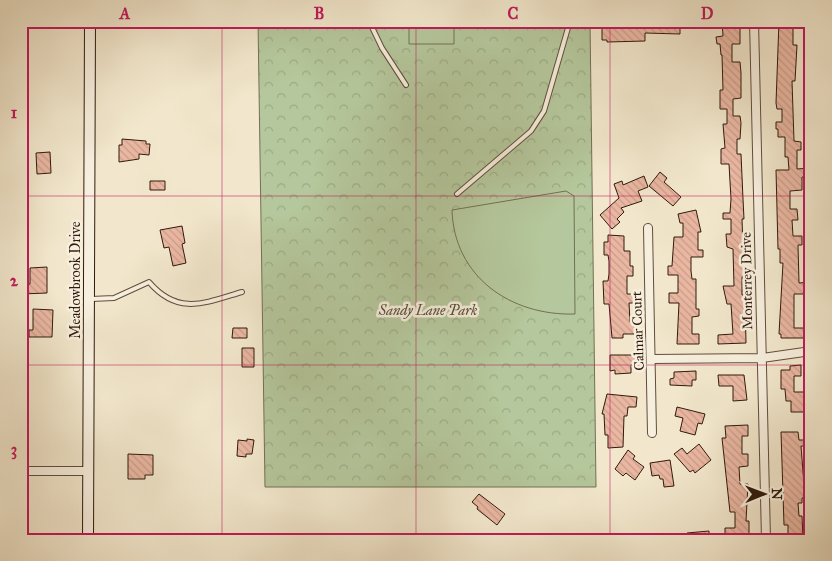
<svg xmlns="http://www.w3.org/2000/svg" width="832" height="561" viewBox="0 0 832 561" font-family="'IM FELL Great Primer',serif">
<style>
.forest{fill:url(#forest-crowns);stroke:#727054}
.pitch{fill:#b5c79c;stroke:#727054}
.building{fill:url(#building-back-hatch);stroke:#301a0c}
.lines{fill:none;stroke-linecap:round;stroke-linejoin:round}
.lane-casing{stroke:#604d3c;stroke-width:6}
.street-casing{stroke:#604d3c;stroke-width:10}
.secondary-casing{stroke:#301a0c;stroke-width:12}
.lane{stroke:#f7efde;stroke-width:4}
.street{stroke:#f7efde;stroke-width:8}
.secondary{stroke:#f7efde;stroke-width:10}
.grid{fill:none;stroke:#c2185b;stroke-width:1;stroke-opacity:0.55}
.labels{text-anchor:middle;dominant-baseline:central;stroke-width:5;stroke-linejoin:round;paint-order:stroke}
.street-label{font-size:14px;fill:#301a0c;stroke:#f7efde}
.park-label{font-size:14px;font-style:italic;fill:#584e37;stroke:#f7efde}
.neatline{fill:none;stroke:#c2185b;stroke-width:2}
.grid-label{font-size:16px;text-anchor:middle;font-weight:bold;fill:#c2185b}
</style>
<defs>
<pattern id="forest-crowns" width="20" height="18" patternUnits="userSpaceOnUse" patternTransform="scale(1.25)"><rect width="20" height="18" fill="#b5c79c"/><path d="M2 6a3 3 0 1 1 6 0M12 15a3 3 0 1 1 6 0" fill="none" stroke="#9caa85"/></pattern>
<pattern id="building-back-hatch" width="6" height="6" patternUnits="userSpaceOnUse" patternTransform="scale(1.25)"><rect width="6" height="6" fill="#eab7a2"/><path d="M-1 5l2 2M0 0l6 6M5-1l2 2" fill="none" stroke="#c99d8a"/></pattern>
</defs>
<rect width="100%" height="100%" fill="#f2e7cc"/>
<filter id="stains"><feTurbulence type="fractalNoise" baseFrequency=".004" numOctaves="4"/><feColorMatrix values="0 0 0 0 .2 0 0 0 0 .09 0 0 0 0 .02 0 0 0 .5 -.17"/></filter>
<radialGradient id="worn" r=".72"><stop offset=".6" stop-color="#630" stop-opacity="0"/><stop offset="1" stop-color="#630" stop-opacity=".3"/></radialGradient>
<path class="forest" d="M 258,21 L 590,21 L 596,487 L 265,487 Z"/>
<path class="pitch" d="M 409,21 L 454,21 L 454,44 L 409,44 Z
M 566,191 L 574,196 L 575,314 C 511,316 454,277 452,210 Z"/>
<path class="building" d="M 602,21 L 680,21 L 680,34 L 645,33 L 645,41 L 607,42 L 607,40 L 602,40 Z
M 722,21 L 740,21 L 740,44 L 732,44 L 732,62 L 740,62 L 741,73 L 741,98 L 733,99 L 733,116 L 740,116 L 741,123 L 740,139 L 737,139 L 737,154 L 741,154 L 743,199 L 744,219 L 742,219 L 744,277 L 742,277 L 742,295 L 745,295 L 746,343 L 718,344 L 718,335 L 733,334 L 731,304 L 727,304 L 723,286 L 734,286 L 733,249 L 727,247 L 726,234 L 731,234 L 731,219 L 723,219 L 723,213 L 730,213 L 731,199 L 729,164 L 721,164 L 721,149 L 725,148 L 723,124 L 727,124 L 727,109 L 720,109 L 720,90 L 723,90 L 722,55 L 721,55 L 720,44 L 717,44 L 716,37 L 723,36 Z
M 779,21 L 793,21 L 793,45 L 797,45 L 795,81 L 792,81 L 794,141 L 801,142 L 801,150 L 797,150 L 797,169 L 811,168 L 811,177 L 802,177 L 802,190 L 790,191 L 790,209 L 797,209 L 798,220 L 792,220 L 793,236 L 802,236 L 802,245 L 798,245 L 799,283 L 811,282 L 811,294 L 794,294 L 794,328 L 804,328 L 804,338 L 781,338 L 781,334 L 779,334 L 783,263 L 780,263 L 780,249 L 778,249 L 776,170 L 789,170 L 788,157 L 785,157 L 785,137 L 778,137 L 778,129 L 776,129 L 776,122 L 782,122 L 782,109 L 777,109 L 776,103 Z
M 122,139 L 146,141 L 146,144 L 150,144 L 149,155 L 139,154 L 139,159 L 119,162 L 119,145 L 122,145 Z
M 50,152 L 51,173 L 37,174 L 36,153 Z
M 660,172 L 667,178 L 664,182 L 681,197 L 673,206 L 649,186 Z
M 644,176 L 648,187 L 638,191 L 642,201 L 621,208 L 624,212 L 617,219 L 620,222 L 612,229 L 600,215 L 619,198 L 614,184 L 622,181 L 623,185 Z
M 150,181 L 165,181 L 165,190 L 150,190 Z
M 696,210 L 701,232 L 698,232 L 698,250 L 703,250 L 703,257 L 691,257 L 691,271 L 692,279 L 696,279 L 696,309 L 699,309 L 699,316 L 692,317 L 692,334 L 699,334 L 699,344 L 677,344 L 679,303 L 669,303 L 669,293 L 678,293 L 678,275 L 668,275 L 668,266 L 672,266 L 674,237 L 683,237 L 683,223 L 680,223 L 678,214 Z
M 182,226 L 185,243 L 182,244 L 186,263 L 173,266 L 169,247 L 164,248 L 160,230 Z
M 608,235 L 624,236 L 624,251 L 630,251 L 630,266 L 633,266 L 633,276 L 627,276 L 627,294 L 634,294 L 634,303 L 629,303 L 630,322 L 635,322 L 635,334 L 623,334 L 623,338 L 612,338 L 609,304 L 604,304 L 603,281 L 608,281 L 609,274 L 609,261 L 608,255 L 604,255 L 604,242 L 608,242 Z
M 47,267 L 47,293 L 21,294 L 21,285 L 30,284 L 30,268 Z
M 33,309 L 53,310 L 52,337 L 29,337 L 29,330 L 33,330 Z
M 233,328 L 247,328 L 247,338 L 232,338 Z
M 242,348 L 254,348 L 254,367 L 242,367 Z
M 610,355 L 635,355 L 636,364 L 631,365 L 631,373 L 615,374 L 615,370 L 610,371 Z
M 801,365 L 801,376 L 794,376 L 794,392 L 806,392 L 806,404 L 809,404 L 809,412 L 791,412 L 791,401 L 786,401 L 785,389 L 781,389 L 781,370 L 790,370 L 790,366 Z
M 696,371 L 696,380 L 692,380 L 692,386 L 670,385 L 670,379 L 674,378 L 674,372 Z
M 718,375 L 744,375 L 747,400 L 733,401 L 733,386 L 719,386 Z
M 607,394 L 637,397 L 636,407 L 628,407 L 627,416 L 624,416 L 623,447 L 608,448 L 608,435 L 605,435 L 604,414 L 602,414 Z
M 677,407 L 705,414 L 702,424 L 698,423 L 695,435 L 680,431 L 683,418 L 675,416 Z
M 748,425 L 748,436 L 742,436 L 742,454 L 748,454 L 748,466 L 739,467 L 740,484 L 748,484 L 746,521 L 749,521 L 749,540 L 725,540 L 725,528 L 735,528 L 735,512 L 730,512 L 722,438 L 726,438 L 725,426 Z
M 781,432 L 798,432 L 799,440 L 811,440 L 811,446 L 801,446 L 805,498 L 802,498 L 802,503 L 798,503 L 799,516 L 802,516 L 803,539 L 788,539 L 788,525 L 784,525 Z
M 247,439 L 254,440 L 252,454 L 246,454 L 246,457 L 237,456 L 238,440 L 247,441 Z
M 699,444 L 711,460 L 695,473 L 693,470 L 690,472 L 674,454 L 682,448 L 687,454 Z
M 628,450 L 635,456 L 633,459 L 644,467 L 635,480 L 626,473 L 623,476 L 615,469 Z
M 128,454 L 153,455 L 153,475 L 145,475 L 145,479 L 128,479 Z
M 670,460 L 674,486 L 664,487 L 663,479 L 660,479 L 659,475 L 652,476 L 650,463 Z
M 479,494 L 505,514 L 497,525 L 477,509 L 478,507 L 472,502 Z
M 709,531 L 709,540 L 687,540 L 687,533 Z"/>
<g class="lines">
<g class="lane-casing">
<path id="lane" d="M 369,21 L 382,48 L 406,85
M 457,194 L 531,131 L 544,111 L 570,21
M 91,299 L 114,298 L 149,282 C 178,316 205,303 242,292"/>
</g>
<g class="street-casing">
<path id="street" d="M 754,21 L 766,540
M 648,228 L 652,433
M 652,359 L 762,358 L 811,351
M 21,471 L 88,471"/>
</g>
<g class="secondary-casing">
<path id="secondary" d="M 88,540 L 90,21"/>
</g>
<use href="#lane" class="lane"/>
<use href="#street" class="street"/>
<use href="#secondary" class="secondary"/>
</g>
<path class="grid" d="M 222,21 L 222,540M 416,21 L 416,540M 610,21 L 610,540M 21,196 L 811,196M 21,365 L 811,365"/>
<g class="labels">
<g class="street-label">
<text transform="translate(75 280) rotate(-90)">Meadowbrook Drive</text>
<text transform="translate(747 281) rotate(-91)">Monterrey Drive</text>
<text transform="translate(638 331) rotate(-92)">Calmar Court</text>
</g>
<g class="park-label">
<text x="428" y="310">Sandy Lane Park</text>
</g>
</g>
<rect width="832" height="561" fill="none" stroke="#f2e7cc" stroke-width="55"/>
<g transform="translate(764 494) rotate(89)" stroke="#f7efde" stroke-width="4" paint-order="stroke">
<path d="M0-4L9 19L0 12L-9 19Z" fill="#301a0c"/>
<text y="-8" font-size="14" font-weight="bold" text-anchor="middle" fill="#301a0c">N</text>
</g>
<rect x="28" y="28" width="776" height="506" class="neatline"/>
<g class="grid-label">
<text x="125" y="19">A</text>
<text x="319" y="19">B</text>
<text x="513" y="19">C</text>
<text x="707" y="19">D</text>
<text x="14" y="118">1</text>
<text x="14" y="286">2</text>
<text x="14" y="455">3</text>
</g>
<rect width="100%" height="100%" filter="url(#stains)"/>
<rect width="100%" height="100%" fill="url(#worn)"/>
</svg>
